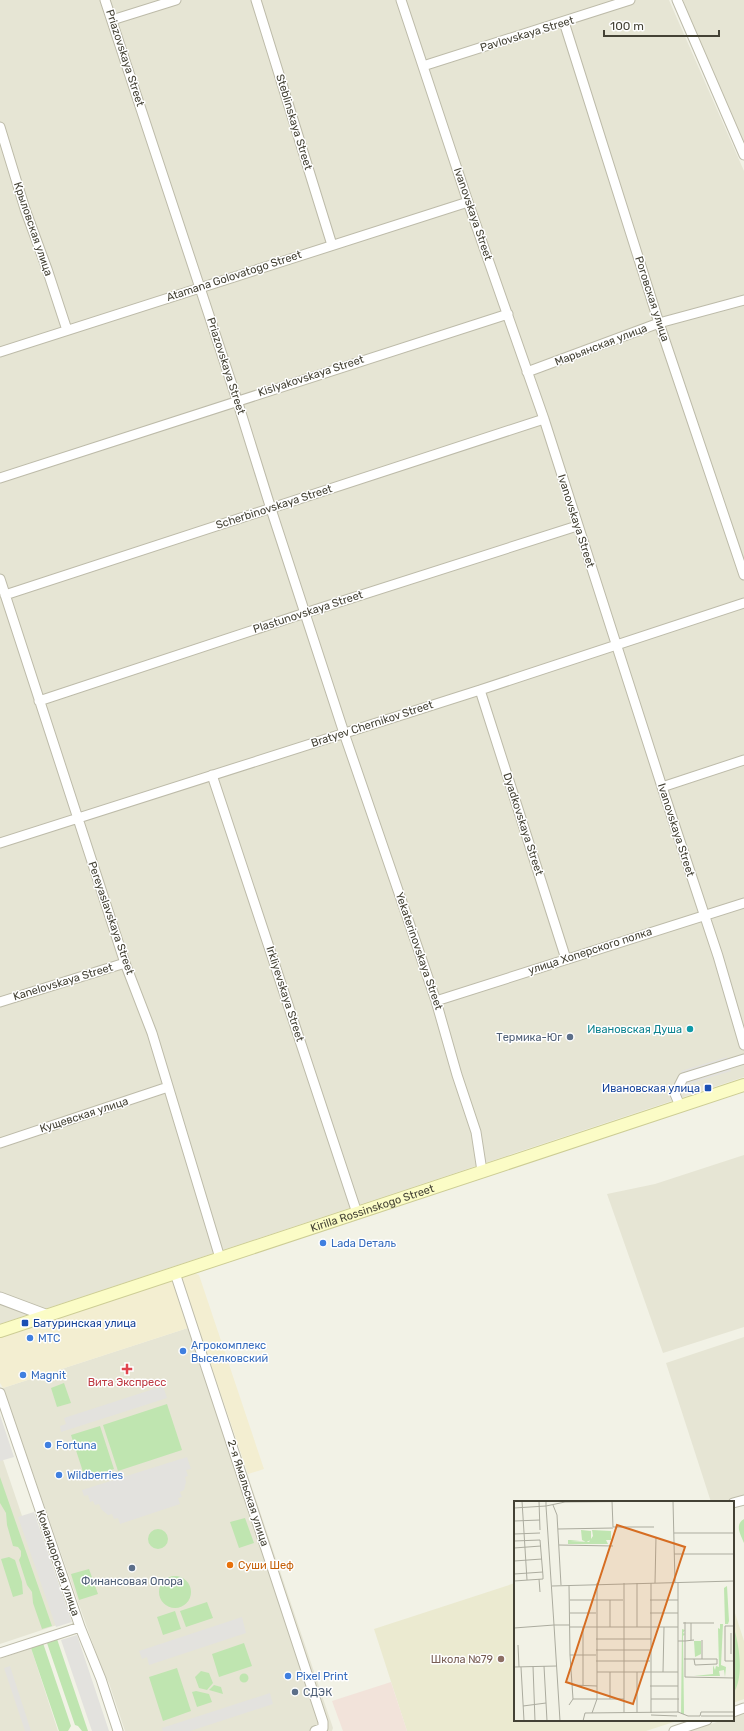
<svg xmlns="http://www.w3.org/2000/svg" width="744" height="1731" viewBox="0 0 744 1731" font-family="Rubik,sans-serif">
<style>
.residential{fill:#e6e5d4}
.commercial{fill:#f3eed1}
.education{fill:#ebead0}
.medical{fill:#f2e3da}
.green{fill:#bfe5b0}
.parking{fill:#e3e2de}
.lines{fill:none;stroke-linecap:round;stroke-linejoin:round}
.minor-casing{stroke:#bdbba9;stroke-width:11}
.tertiary-casing{stroke:#bdbba9;stroke-width:13}
.secondary-casing{stroke:#cdcd95;stroke-width:14}
.minor{stroke:#fff;stroke-width:9}
.tertiary{stroke:#fff;stroke-width:11}
.secondary{stroke:#fbfcc6;stroke-width:12}
.culture-dot{fill:#0f9aa8;stroke:#fff;stroke-width:1.5}
.service-dot{fill:#5c6f8a;stroke:#fff;stroke-width:1.5}
.transit-dot{fill:#1a4fb4;stroke:#fff;stroke-width:1.5}
.shop-dot{fill:#3f7fe0;stroke:#fff;stroke-width:1.5}
.health-dot{fill:#e0444e;stroke:#fff;stroke-width:1.5}
.food-dot{fill:#e8710a;stroke:#fff;stroke-width:1.5}
.education-dot{fill:#8d6e63;stroke:#fff;stroke-width:1.5}
.labels{text-anchor:middle;dominant-baseline:central;stroke-width:3;stroke-linejoin:round;paint-order:stroke}
.street-label{font-size:11px;fill:#444235;stroke:#fff}
.culture-label{font-size:11px;fill:#0d838f;stroke:#fff;text-anchor:end}
.service-label{font-size:11px;fill:#4e5e75;stroke:#fff;text-anchor:end}
.transit-label{font-size:11px;fill:#164399;stroke:#fff;text-anchor:end}
.shop-label{font-size:11px;fill:#366cbe;stroke:#fff;text-anchor:start}
.health-label{font-size:11px;fill:#be3a42;stroke:#fff}
.food-label{font-size:11px;fill:#c56008;stroke:#fff;text-anchor:start}
.education-label{font-size:11px;fill:#785e54;stroke:#fff;text-anchor:end}
.inset-road{fill:none;stroke:#acac9f;stroke-width:1}
.view{fill:#d66d22;fill-opacity:0.15;stroke:#d66d22;stroke-width:2}
.inset-edge{fill:none;stroke:#444235;stroke-width:2}
</style>
<rect width="100%" height="100%" fill="#f2f2e6"/>
<path class="residential" d="M 0,0 L 669,0 L 744,171 L 744,1077 L 0,1324 Z
M 683,0 L 744,0 L 744,146 L 713,75 Z
M 744,1155 L 744,1327 L 663,1353 L 607,1194 L 655,1184 Z
M 197,1325 L 333,1728 L 332,1731 L 125,1731 L 109,1683 L 102,1670 L 3,1388 Z
M 744,1337 L 744,1495 L 721,1502 L 711,1502 L 666,1363 Z
M 0,1451 L 58,1622 L 57,1625 L 0,1644 Z
M 31,1648 L 58,1731 L 0,1731 L 0,1659 Z
M 744,1713 L 744,1731 L 690,1731 L 723,1720 L 733,1720 L 733,1717 Z"/>
<path class="commercial" d="M 194,1273 L 199,1275 L 264,1469 L 248,1474 L 197,1325 L 3,1388 L 0,1383 L 0,1336 Z"/>
<path class="education" d="M 515,1583 L 515,1720 L 680,1720 L 646,1731 L 407,1731 L 374,1629 Z
M 733,1607 L 744,1641 L 744,1699 L 733,1703 Z"/>
<path class="medical" d="M 391,1682 L 407,1731 L 343,1731 L 332,1701 Z"/>
<path class="green" d="M 64,1383 L 71,1403 L 57,1407 L 51,1388 Z
M 167,1404 L 182,1450 L 118,1471 L 103,1425 Z
M 100,1426 L 114,1469 L 85,1478 L 71,1435 Z
M 0,1477 L 52,1626 L 42,1629 L 33,1603 L 32,1592 L 27,1585 L 19,1560 L 21,1556 L 21,1551 L 18,1547 L 13,1546 L 7,1525 L 6,1513 L 0,1503 Z
M 245,1518 L 254,1543 L 239,1548 L 230,1522 Z
M 744,1519 L 744,1543 C 741,1535 734,1525 744,1519 Z
M148 1539a10 10 0 1 1 20 0a10 10 0 1 1-20 0Z
M 9,1557 L 15,1560 L 22,1582 L 23,1594 L 13,1597 L 1,1559 Z
M 89,1569 L 98,1594 L 79,1600 L 71,1574 Z
M159 1592a16 16 0 1 1 32 0a16 16 0 1 1-32 0Z
M 207,1602 L 213,1618 L 186,1627 L 180,1611 Z
M 175,1611 L 181,1629 L 163,1635 L 157,1617 Z
M 733,1625 C 740,1646 744,1678 733,1694 Z
M 57,1639 L 88,1731 L 82,1731 L 78,1726 L 75,1725 L 47,1643 Z
M 43,1643 L 71,1726 L 68,1731 L 59,1731 L 31,1648 Z
M 244,1643 L 252,1666 L 219,1677 L 212,1654 Z
M 177,1668 L 191,1711 L 163,1721 L 149,1677 Z
M 201,1671 L 209,1673 L 213,1683 L 207,1690 L 199,1688 L 195,1677 Z
M239.5 1678a4.5 4.5 0 1 1 9 0a4.5 4.5 0 1 1-9 0Z
M 214,1685 L 221,1687 L 223,1694 L 209,1690 Z
M 196,1691 L 209,1694 L 212,1702 L 197,1707 L 192,1692 Z"/>
<path class="parking" d="M 727,1057 L 731,1071 L 685,1085 L 681,1071 Z
M 163,1386 L 167,1398 L 61,1432 L 60,1426 L 66,1424 L 64,1418 Z
M 0,1415 L 14,1457 L 0,1461 Z
M 187,1457 L 191,1469 L 186,1470 L 188,1476 L 185,1477 L 186,1482 L 184,1490 L 180,1492 L 182,1497 L 178,1498 L 180,1504 L 120,1524 L 118,1518 L 114,1519 L 112,1514 L 108,1515 L 101,1509 L 99,1504 L 95,1505 L 93,1501 L 90,1502 L 88,1495 L 84,1496 L 82,1490 Z
M 34,1512 L 72,1622 L 56,1627 L 18,1517 Z
M 242,1617 L 246,1633 L 149,1665 L 147,1657 L 142,1659 L 139,1651 Z
M 77,1635 L 109,1731 L 92,1731 L 61,1640 Z
M 10,1666 L 31,1731 L 25,1731 L 4,1668 Z
M 270,1693 L 273,1704 L 190,1731 L 163,1731 L 162,1728 Z"/>
<g class="lines">
<g class="minor-casing">
<path id="minor" d="M 105,0 L 237,400 L 271,509 L 344,733 L 436,1001 L 457,1075 L 476,1132 L 482,1171
M 256,0 L 332,245
M 401,0 L 468,202 L 544,419 L 662,787 L 718,956 L 744,1045
M 677,0 L 744,155
M 112,20 L 176,0
M 564,22 L 659,323 L 744,575
M 423,66 L 630,0
M 0,127 L 25,209 L 47,269 L 67,330
M 0,352 L 468,202
M 527,372 L 659,323 L 744,300
M 0,478 L 508,314
M 0,579 L 125,963 L 152,1033 L 220,1258
M 5,595 L 544,419
M 480,690 L 566,959
M 39,701 L 305,613 L 577,526
M 212,775 L 357,1213
M 662,787 L 744,760
M 0,843 L 480,690 L 744,603
M 436,1001 L 744,903
M 0,1002 L 125,963
M 680,1106 L 675,1094 L 683,1078 L 744,1059
M 0,1143 L 168,1087
M 175,1273 L 323,1722 L 323,1728 L 315,1731
M 0,1393 L 80,1627 L 101,1679 L 118,1731
M 733,1503 L 744,1500
M 0,1653 L 80,1627
M 733,1712 L 744,1708
M 674,1731 L 707,1720"/>
</g>
<g class="tertiary-casing">
<path id="tertiary" d="M 0,1298 L 48,1316"/>
</g>
<g class="secondary-casing">
<g id="secondary">
<path id="s1" d="M 0,1331 L 744,1085"/>
</g>
</g>
<use href="#minor" class="minor"/>
<use href="#tertiary" class="tertiary"/>
<use href="#secondary" class="secondary"/>
</g>
<circle class="culture-dot" cx="690" cy="1029" r="4"/>
<g class="service-dot">
<circle cx="570" cy="1037" r="4"/>
<circle cx="132" cy="1568" r="4"/>
<circle cx="295" cy="1692" r="4"/>
</g>
<g class="transit-dot">
<rect x="704" y="1084" width="8" height="8" rx="2"/>
<rect x="21" y="1319" width="8" height="8" rx="2"/>
</g>
<g class="shop-dot">
<circle cx="323" cy="1243" r="4"/>
<circle cx="30" cy="1338" r="4"/>
<circle cx="183" cy="1351" r="4"/>
<circle cx="23" cy="1375" r="4"/>
<circle cx="48" cy="1445" r="4"/>
<circle cx="59" cy="1475" r="4"/>
<circle cx="288" cy="1676" r="4"/>
</g>
<path class="health-dot" d="M125 1363h4v4h4v4h-4v4h-4v-4h-4v-4h4z"/>
<circle class="food-dot" cx="230" cy="1565" r="4"/>
<circle class="education-dot" cx="501" cy="1659" r="4"/>
<g class="labels">
<g class="street-label">
<text transform="translate(527 34) rotate(-17)">Pavlovskaya Street</text>
<text transform="translate(125 58) rotate(72)">Priazovskaya Street</text>
<text transform="translate(294 122) rotate(73)">Steblinskaya Street</text>
<text transform="translate(473 214) rotate(71)">Ivanovskaya Street</text>
<text transform="translate(33 229) rotate(71)">Крыловская улица</text>
<text transform="translate(234 276) rotate(-18)">Atamana Golovatogo Street</text>
<text transform="translate(652 299) rotate(72)">Роговская улица</text>
<text transform="translate(601 345) rotate(-21)">Марьянская улица</text>
<text transform="translate(226 366) rotate(72)">Priazovskaya Street</text>
<text transform="translate(311 376) rotate(-18)">Kislyakovskaya Street</text>
<text transform="translate(274 507) rotate(-18)">Scherbinovskaya Street</text>
<text transform="translate(576 521) rotate(72)">Ivanovskaya Street</text>
<text transform="translate(308 612) rotate(-18)">Plastunovskaya Street</text>
<text transform="translate(372 724) rotate(-18)">Bratyev Chernikov Street</text>
<text transform="translate(523 824) rotate(72)">Dyadkovskaya Street</text>
<text transform="translate(676 830) rotate(72)">Ivanovskaya Street</text>
<text transform="translate(111 918) rotate(71)">Pereyaslavskaya Street</text>
<text transform="translate(419 951) rotate(71)">Yekaterinovskaya Street</text>
<text transform="translate(590 951) rotate(-18)">улица Хоперского полка</text>
<text transform="translate(63 982) rotate(-17)">Kanelovskaya Street</text>
<text transform="translate(285 994) rotate(72)">Irkliyevskaya Street</text>
<text transform="translate(84 1115) rotate(-18)">Кущевская улица</text>
<text stroke="none"><textPath href="#s1" startOffset="392">Kirilla Rossinskogo Street</textPath></text>
<text transform="translate(248 1493) rotate(72)">2-я Ямальская улица</text>
<text transform="translate(58 1563) rotate(71)">Командорская улица</text>
</g>
<g class="culture-label">
<text x="682" y="1029">Ивановская Душа</text>
</g>
<g class="service-label">
<text x="562" y="1037">Термика-Юг</text>
<text x="132" y="1581" text-anchor="middle">Финансовая Опора</text>
<text x="303" y="1692" text-anchor="start">СДЭК</text>
</g>
<g class="transit-label">
<text x="700" y="1088">Ивановская улица</text>
<text x="33" y="1323" text-anchor="start">Батуринская улица</text>
</g>
<g class="shop-label">
<text x="331" y="1243">Lada Dеталь</text>
<text x="38" y="1338">МТС</text>
<text x="191" y="1345">Агрокомплекс<tspan x="191" dy="13">Выселковский</tspan></text>
<text x="31" y="1375">Magnit</text>
<text x="56" y="1445">Fortuna</text>
<text x="67" y="1475">Wildberries</text>
<text x="296" y="1676">Pixel Print</text>
</g>
<g class="health-label">
<text x="127" y="1382">Вита Экспресс</text>
</g>
<g class="food-label">
<text x="238" y="1565">Суши Шеф</text>
</g>
<g class="education-label">
<text x="493" y="1659">Школа №79</text>
</g>
</g>
<g transform="translate(514 1501)">
<rect width="220" height="220" fill="#f2f2e6"/>
<path d="M 66,29 L 66,39 L 56,40 L 75,41 L 79,35 L 78,29 L 97,30 L 97,39 L 92,39 L 94,43 L 54,43 L 54,39 L 66,39 ZM 67,29 L 77,30 L 77,39 L 72,41 L 68,39 ZM 213,85 L 215,120 L 214,123 L 211,123 L 210,87 ZM 206,123 L 209,123 L 207,164 L 212,166 L 211,176 L 210,169 L 205,170 L 206,175 L 180,175 L 199,173 L 199,164 L 201,169 L 202,165 L 205,166 L 204,127 L 206,128 ZM 168,128 L 171,129 L 169,132 L 171,133 L 169,135 L 170,213 L 167,213 ZM 180,140 L 187,140 L 187,153 L 181,156 Z" fill="#bfe5b0"/>
<path class="inset-road" d="M 8,0 L 13,79M 25,0 L 26,29M 32,0 L 32,5 L 51,1 L 159,0M 98,0 L 99,26 L 140,26M 159,0 L 161,82M 39,4 L 43,14 L 47,84M 0,7 L 32,5 L 40,124 L 0,127M 0,20 L 26,19M 44,28 L 99,27M 160,32 L 220,32M 0,33 L 26,32M 0,40 L 26,39 L 29,75 L 29,78 L 0,80M 45,44 L 99,45M 0,47 L 27,45M 160,53 L 220,53M 0,60 L 28,58M 0,73 L 29,71M 25,78 L 26,91M 123,82 L 123,126M 137,82 L 137,212M 141,82 L 142,36M 164,82 L 164,211M 55,84 L 56,154 L 59,198M 38,85 L 220,80M 56,99 L 109,99M 136,99 L 164,99M 56,112 L 82,112M 136,112 L 164,112M 171,121 L 171,140 L 180,139M 169,122 L 200,122M 177,122 L 177,139M 220,125 L 211,125 L 211,160 L 220,160M 56,126 L 164,126M 69,126 L 69,184M 96,126 L 96,99M 217,132 L 217,153M 82,138 L 137,138M 188,139 L 188,158M 164,140 L 171,140 L 171,176M 4,144 L 5,166M 82,149 L 137,149M 56,154 L 82,154M 170,158 L 203,158 L 203,163 L 181,164 L 180,158M 82,160 L 136,160M 19,165 L 21,220M 30,165 L 33,220M 0,166 L 43,165M 7,166 L 10,220M 83,171 L 164,171M 123,171 L 123,212M 149,171 L 150,126M 171,176 L 220,177M 58,184 L 83,185M 136,185 L 164,185M 96,198 L 96,171M 137,198 L 165,198M 55,204 L 59,198 L 110,198M 9,205 L 32,202M 164,211 L 174,215 L 186,215 L 187,211 L 220,211M 78,212 L 83,198 L 83,82M 110,212 L 110,82M 137,214 L 163,215M 187,215 L 220,215M 46,220 L 40,124 L 56,124M 69,220 L 71,212 L 164,211"/>
<path class="view" d="M 103,24 L 171,46 L 119,203 L 52,181 Z"/>
<rect width="220" height="220" class="inset-edge"/>
</g>
<path d="M604 30v6h115v-6" fill="none" stroke="#444235" stroke-width="2"/>
<text x="610" y="30" font-size="12" fill="#444235" stroke="#ffffff" stroke-width="3" paint-order="stroke">100 m</text>
</svg>
